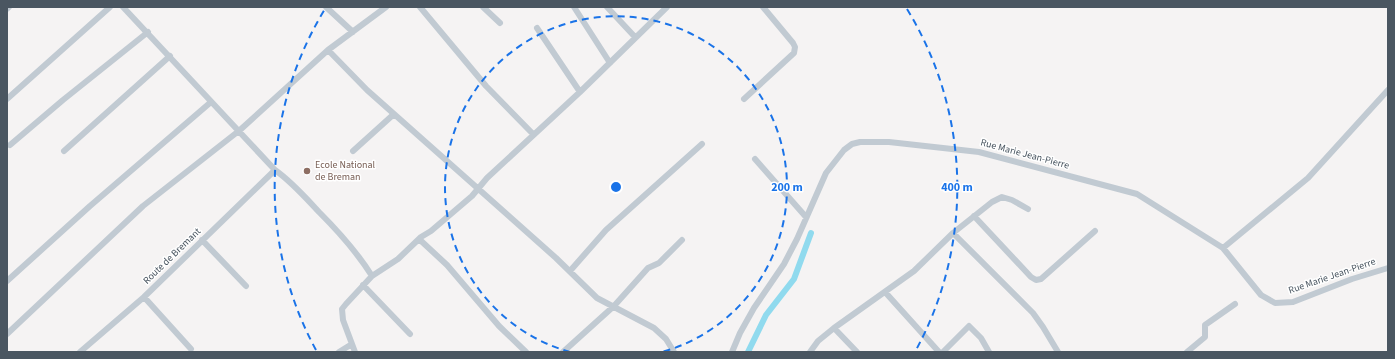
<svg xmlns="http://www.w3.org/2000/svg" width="1395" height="359" viewBox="0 0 1395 359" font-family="'Source Sans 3',sans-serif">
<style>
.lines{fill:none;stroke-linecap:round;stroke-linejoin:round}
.canal{stroke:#90daee;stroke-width:6}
.minor{stroke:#c1cad2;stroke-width:6}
.ring{fill:none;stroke:#1a73e8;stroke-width:2;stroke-dasharray:7 5}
.education-dot{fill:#8d6e63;stroke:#fff;stroke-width:1.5}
.labels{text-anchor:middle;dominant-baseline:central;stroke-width:3;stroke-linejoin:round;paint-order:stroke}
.street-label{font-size:10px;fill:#4a5661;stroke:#fff}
.education-label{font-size:10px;fill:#785e54;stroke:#fff;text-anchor:start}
.centre{fill:#1a73e8;stroke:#fff;stroke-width:2}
.ring-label{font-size:12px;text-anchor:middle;font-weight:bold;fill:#1a73e8;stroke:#fff;stroke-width:3;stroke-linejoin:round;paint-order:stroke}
</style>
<rect width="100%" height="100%" fill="#f5f3f3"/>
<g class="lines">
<path class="canal" d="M 748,352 L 766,315 L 794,279 L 811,233"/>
<path class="minor" d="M 123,7 L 275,170 C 292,182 305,197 319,212 C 339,232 357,252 372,276
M 326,7 L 353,32
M 420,7 L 486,86 L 533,134
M 483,7 L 500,23
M 574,7 L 610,63
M 607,7 L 635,37
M 7,9 L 9,7
M 537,28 L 580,92
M 328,50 L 367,90 L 556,258 L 597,298 L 654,328 L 666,339 L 674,352
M 7,99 L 110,7
M 744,99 L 794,53 L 795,47 L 793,43 L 763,7
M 10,145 L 63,100 L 148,32
M 64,151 L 170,56
M 353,151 L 394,114
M 755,159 L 806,217
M 974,216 L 1031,277 L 1036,280 L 1041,279 L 1095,231
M 953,233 L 1033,313 L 1043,327 L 1058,352
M 419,239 L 447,265 L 499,326 L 526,352
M 202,240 L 246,286
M 1223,248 L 1308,178 L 1388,90
M 570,271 L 606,230 L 702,144
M 7,281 L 90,206 L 211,102
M 363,285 L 410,334
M 885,292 L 939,352
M 144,297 L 191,349
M 834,328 L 857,352
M 7,334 L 143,206 L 240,130 L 328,50 L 386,7
M 80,352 L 144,297 L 275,170
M 339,352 L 352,344
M 355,352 L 343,320 L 342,309 L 346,304 L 372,276 L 398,259 L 421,237 L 431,231 L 472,196 L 487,178 L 580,92 L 667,7
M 563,352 L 614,306 L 648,268 L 659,263 L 682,240
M 732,352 L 740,333 L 754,308 L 784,264 L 797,239 L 826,173 L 844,150 L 852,144 L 860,142 L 889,142 L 979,152 L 1137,194 L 1223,248 L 1261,295 L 1275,303 L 1293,302 L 1352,279 L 1388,268
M 810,352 L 818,341 L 834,328 L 914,271 L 953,233 L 992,202 L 1002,197 L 1012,200 L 1028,209
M 943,352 L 969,326 L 981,338 L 989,352
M 1187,352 L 1205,337 L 1205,325 L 1235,304"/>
</g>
<g class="ring">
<path d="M570 352A171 171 0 1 1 662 352"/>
<path d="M316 350A341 341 0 0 1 325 9M907 9A341 341 0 0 1 916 350"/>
</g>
<circle class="education-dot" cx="307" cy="171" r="4"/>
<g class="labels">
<g class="street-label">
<text transform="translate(1025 154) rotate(15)">Rue Marie Jean-Pierre</text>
<text transform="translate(172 256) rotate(-44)">Route de Bremant</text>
<text transform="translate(1332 276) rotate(-19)">Rue Marie Jean-Pierre</text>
</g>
<g class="education-label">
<text x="315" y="165">Ecole National<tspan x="315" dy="12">de Breman</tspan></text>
</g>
</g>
<circle cx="616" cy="187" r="6" class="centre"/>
<g class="ring-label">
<text x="787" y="191">200 m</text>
<text x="957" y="191">400 m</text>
</g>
<rect width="1395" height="359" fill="none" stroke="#4a5661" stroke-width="16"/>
</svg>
